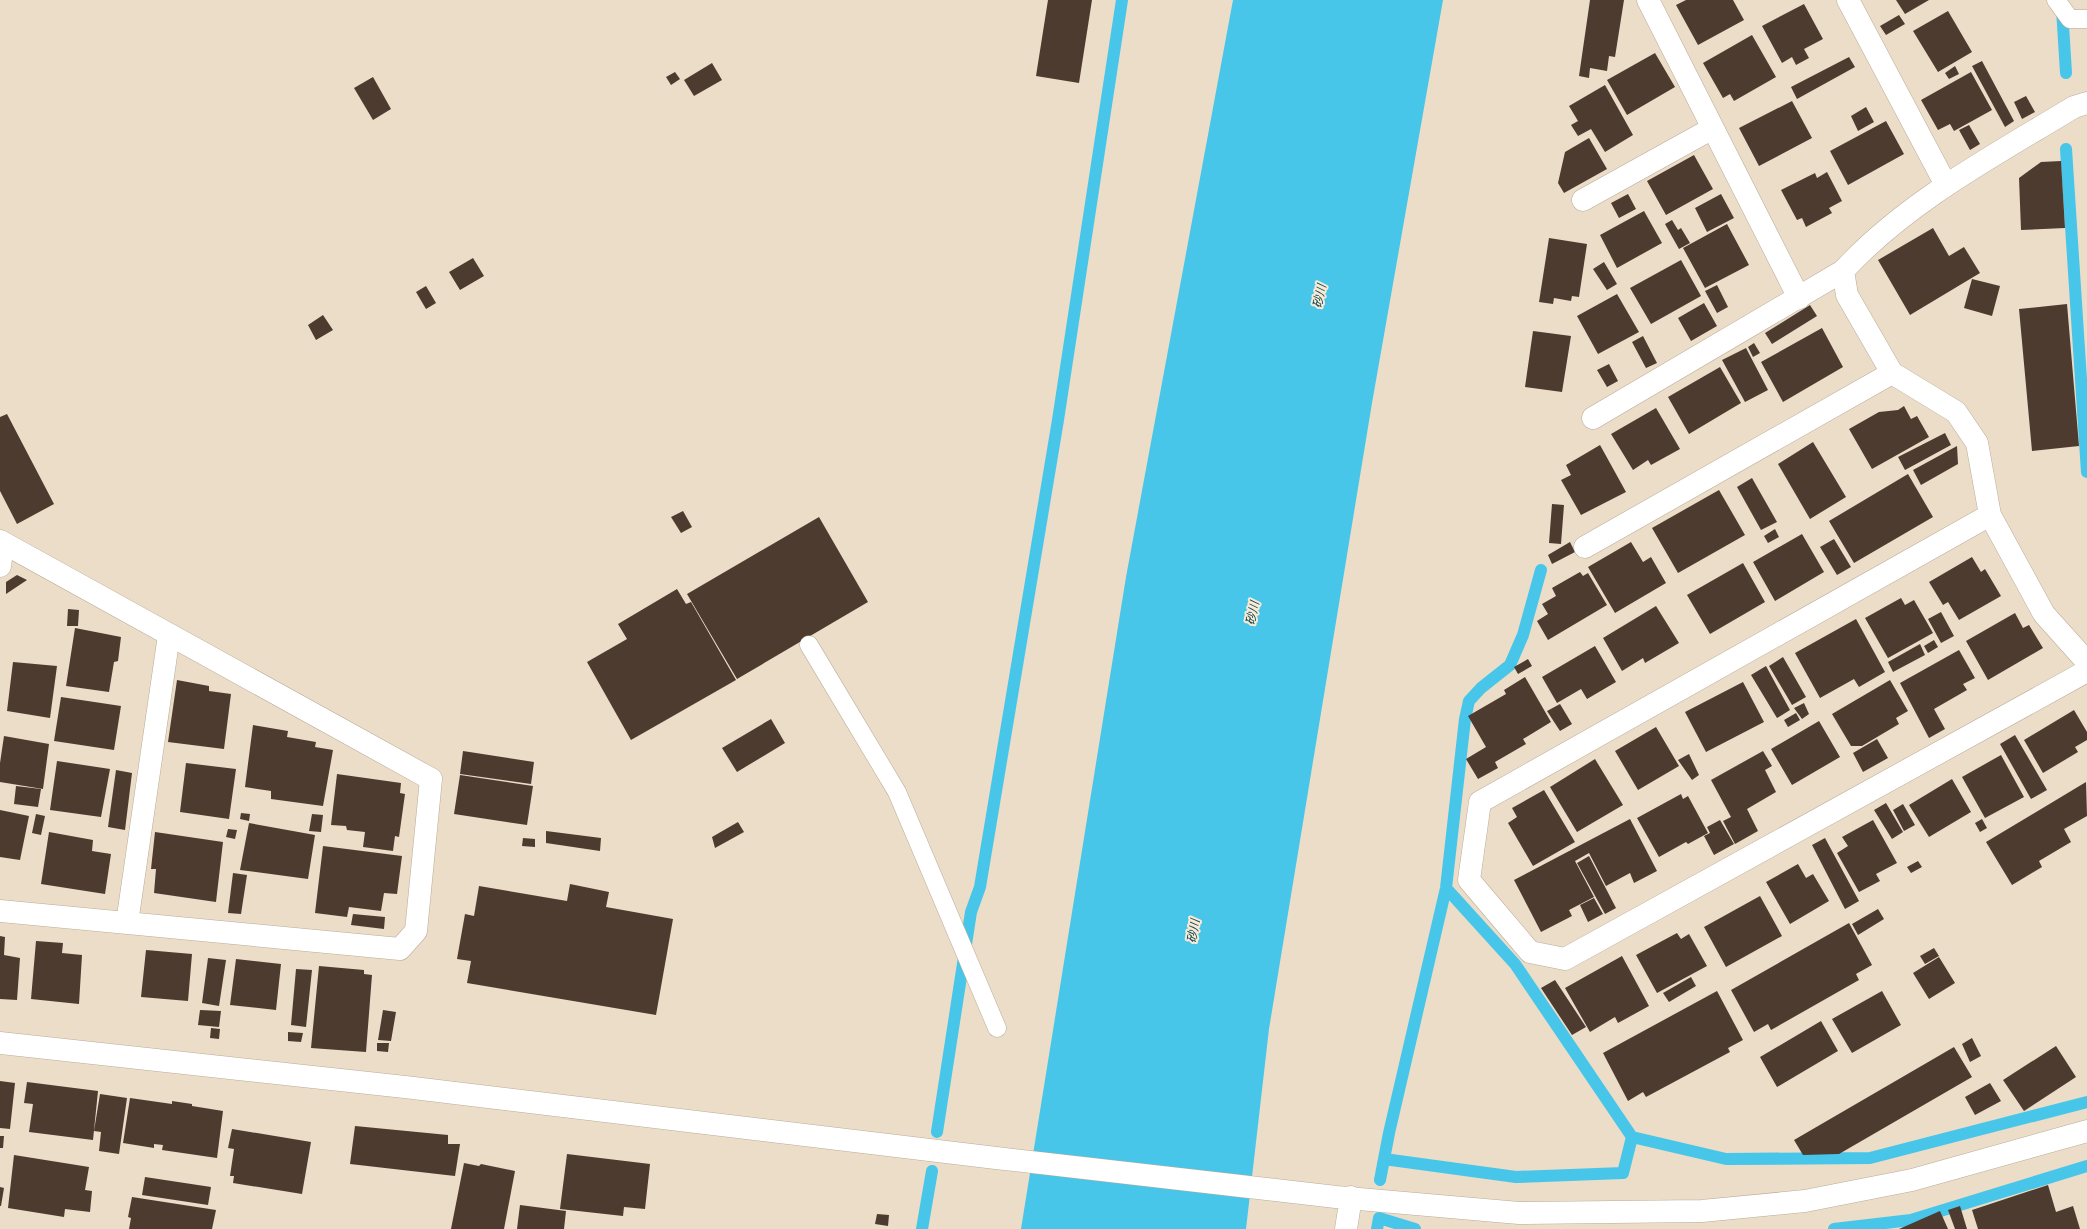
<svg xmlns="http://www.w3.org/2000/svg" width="2087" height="1229" viewBox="0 0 2087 1229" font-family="'Golos Text','Noto Sans JP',sans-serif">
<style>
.water{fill:#47c6e9}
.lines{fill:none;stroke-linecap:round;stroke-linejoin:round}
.stream{stroke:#47c6e9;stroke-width:12}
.building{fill:#4d3b2f}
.lane-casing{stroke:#baac99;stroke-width:19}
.street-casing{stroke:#baac99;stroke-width:23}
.lane{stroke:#fff;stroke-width:18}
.street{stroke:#fff;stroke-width:22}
.labels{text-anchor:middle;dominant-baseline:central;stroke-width:4;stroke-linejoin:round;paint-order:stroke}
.water-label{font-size:12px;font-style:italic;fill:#0d4553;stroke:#f8ead5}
</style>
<rect width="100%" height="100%" fill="#ebddc8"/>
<path class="water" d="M 1233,0 L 1443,0 L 1372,403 L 1269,1029 L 1246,1229 L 1021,1229 L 1126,577 Z"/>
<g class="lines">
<path class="stream" d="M 2062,9 L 2066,73
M 2066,149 L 2087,472
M 1446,888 L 1515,964 L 1632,1137
M 937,1132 L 971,912 L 980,887 L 1058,420 L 1122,0
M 1384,1159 L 1516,1177 L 1623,1173 L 1632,1137 L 1726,1159 L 1870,1158 L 2087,1102
M 1380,1180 L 1389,1133 L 1446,888 L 1465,719 L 1469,701 L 1481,688 L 1510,665 L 1523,635 L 1541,570
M 922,1229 L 932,1171
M 1377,1229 L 1379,1218 L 1415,1229
M 1834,1229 L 1911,1220 L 2087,1166"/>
</g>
<path class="building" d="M 1048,0 L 1092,0 L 1079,83 L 1036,76 Z
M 1590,0 L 1624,0 L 1615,57 L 1609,56 L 1607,71 L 1590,68 L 1589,78 L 1579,76 Z
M 1686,0 L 1733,0 L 1744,20 L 1698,45 L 1676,5 Z
M 1896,0 L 1929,0 L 1905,14 Z
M 1804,4 L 1823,39 L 1804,49 L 1809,58 L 1796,65 L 1792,57 L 1782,63 L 1762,26 Z
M 1948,11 L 1972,52 L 1938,72 L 1913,31 Z
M 1899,15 L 1905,24 L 1886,35 L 1880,26 Z
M 1752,35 L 1776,77 L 1734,101 L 1730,94 L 1723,98 L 1703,63 Z
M 1655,53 L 1675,87 L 1627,115 L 1607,80 Z
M 1849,57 L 1855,67 L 1797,99 L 1791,87 Z
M 1982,61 L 2014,121 L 2005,127 L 1972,66 Z
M 712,63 L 722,80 L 694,96 L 684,80 Z
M 1955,66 L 1959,74 L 1949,79 L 1945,73 Z
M 675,72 L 680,79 L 671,85 L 666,77 Z
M 1971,72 L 1992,110 L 1954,131 L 1950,124 L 1938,130 L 1921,100 Z
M 373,77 L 391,109 L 373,120 L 354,88 Z
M 1605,85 L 1633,135 L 1605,152 L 1591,129 L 1578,136 L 1571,125 L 1578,121 L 1569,106 Z
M 2026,96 L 2035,112 L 2022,119 L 2014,102 Z
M 1792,101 L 1812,138 L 1759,166 L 1739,128 Z
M 1866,107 L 1874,122 L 1858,131 L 1851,116 Z
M 1886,121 L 1904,154 L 1848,185 L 1830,151 Z
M 1969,125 L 1980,144 L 1970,150 L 1959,130 Z
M 1589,138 L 1607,169 L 1564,193 L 1558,183 L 1565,152 Z
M 1694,155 L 1713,189 L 1666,215 L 1647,181 Z
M 2061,161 L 2065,228 L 2021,230 L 2019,178 L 2041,162 Z
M 1827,172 L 1842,201 L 1829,208 L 1832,213 L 1806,227 L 1802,218 L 1797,220 L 1781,190 L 1815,173 L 1817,178 Z
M 1628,194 L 1636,209 L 1619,218 L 1611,203 Z
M 1721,194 L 1734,218 L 1707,232 L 1695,208 Z
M 1644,211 L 1662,243 L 1617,268 L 1600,235 Z
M 1672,220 L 1678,230 L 1681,228 L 1690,243 L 1679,249 L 1665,224 Z
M 1727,224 L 1749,265 L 1705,288 L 1683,248 Z
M 1933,228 L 1949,256 L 1964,247 L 1980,273 L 1910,315 L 1878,260 Z
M 1549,238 L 1587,244 L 1579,297 L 1572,296 L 1571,301 L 1554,298 L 1553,304 L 1539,302 Z
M 473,258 L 484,276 L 460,290 L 449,272 Z
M 1681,260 L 1701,296 L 1651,324 L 1630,288 Z
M 1604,262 L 1617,284 L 1607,290 L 1593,269 Z
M 1972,279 L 2000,286 L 1992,316 L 1964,308 Z
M 1717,285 L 1728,307 L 1717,313 L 1705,291 Z
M 426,286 L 436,303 L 426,309 L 416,292 Z
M 1617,294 L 1639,332 L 1598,354 L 1577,316 Z
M 1704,303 L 1717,326 L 1691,341 L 1678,318 Z
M 2067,304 L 2079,446 L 2032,451 L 2019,309 Z
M 1810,305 L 1817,316 L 1772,344 L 1765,333 Z
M 323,315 L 333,330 L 316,340 L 308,325 Z
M 1822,328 L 1843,367 L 1783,402 L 1761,362 Z
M 1533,331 L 1571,336 L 1562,392 L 1525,387 Z
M 1643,336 L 1657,363 L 1646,368 L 1632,342 Z
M 1754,343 L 1760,353 L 1753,357 L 1748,347 Z
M 1746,348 L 1768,390 L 1745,402 L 1722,360 Z
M 1609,364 L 1618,381 L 1607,387 L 1597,370 Z
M 1720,367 L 1741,403 L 1689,434 L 1668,397 Z
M 1904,406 L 1911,419 L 1917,416 L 1929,437 L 1872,469 L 1849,429 L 1879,412 L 1898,410 Z
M 1656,408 L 1680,449 L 1651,465 L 1648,460 L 1633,470 L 1611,434 Z
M 7,414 L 54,504 L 17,524 L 0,491 L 0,417 Z
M 1945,433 L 1951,445 L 1905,470 L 1898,457 Z
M 1813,442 L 1846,497 L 1810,519 L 1778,464 Z
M 1600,445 L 1626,492 L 1581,515 L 1561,480 L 1571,475 L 1566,465 Z
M 1957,446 L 1958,464 L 1921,485 L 1913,470 Z
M 1908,474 L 1933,517 L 1854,563 L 1829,521 Z
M 1752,478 L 1777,522 L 1761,530 L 1737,487 Z
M 1719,490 L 1745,535 L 1678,573 L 1652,528 Z
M 1552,504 L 1564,505 L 1561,544 L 1549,543 Z
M 683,511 L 692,527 L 681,533 L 671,517 Z
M 819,517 L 868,602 L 737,679 L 687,594 Z
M 1775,529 L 1779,537 L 1768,543 L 1764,536 Z
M 1802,534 L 1824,572 L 1775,601 L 1753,562 Z
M 1834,539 L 1851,567 L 1837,575 L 1820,547 Z
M 1570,542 L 1575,552 L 1552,564 L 1548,555 Z
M 1631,542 L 1643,562 L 1651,557 L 1666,583 L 1615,613 L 1588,567 Z
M 1972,557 L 1981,572 L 1985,569 L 2001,596 L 1959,620 L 1948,602 L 1943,605 L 1929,582 Z
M 1743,563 L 1765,602 L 1710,634 L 1687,595 Z
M 1580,572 L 1583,576 L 1588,573 L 1607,605 L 1548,640 L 1537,621 L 1548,614 L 1542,604 L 1556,596 L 1552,588 Z
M 17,575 L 27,580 L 6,594 L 6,582 Z
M 677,589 L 686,604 L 691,602 L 736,680 L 631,740 L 587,662 L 627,639 L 618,624 Z
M 1901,598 L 1905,605 L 1914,600 L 1933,633 L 1888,658 L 1865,618 Z
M 1656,606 L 1679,643 L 1645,663 L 1643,658 L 1622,671 L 1603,638 Z
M 68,609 L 79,610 L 78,626 L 67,626 Z
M 1941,612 L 1954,636 L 1941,643 L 1928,619 Z
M 2015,613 L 2023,628 L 2029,625 L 2043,648 L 1988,680 L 1966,641 Z
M 1856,619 L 1885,672 L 1859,687 L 1854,679 L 1820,698 L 1795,653 Z
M 75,628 L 121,637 L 118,661 L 114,662 L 109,692 L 66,686 Z
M 1934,640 L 1938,647 L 1928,653 L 1924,646 Z
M 1920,644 L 1925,655 L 1893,672 L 1888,662 Z
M 1595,646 L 1616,682 L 1587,699 L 1581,689 L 1557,703 L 1542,677 Z
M 1959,650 L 1975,678 L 1963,684 L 1967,690 L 1934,709 L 1945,729 L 1929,738 L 1900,683 Z
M 1783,657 L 1806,697 L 1792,705 L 1769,666 Z
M 1528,659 L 1532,666 L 1518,674 L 1514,667 Z
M 13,662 L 57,666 L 50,718 L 7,711 Z
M 1766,666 L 1790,710 L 1777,718 L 1751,675 Z
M 1525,677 L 1551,722 L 1523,739 L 1526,744 L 1495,762 L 1498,768 L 1478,779 L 1466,759 L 1486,747 L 1468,716 L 1506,694 L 1504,690 Z
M 177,680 L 209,686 L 209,691 L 231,694 L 224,749 L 168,742 Z
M 1890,680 L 1908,711 L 1896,718 L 1899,724 L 1862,746 L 1851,746 L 1832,714 Z
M 1743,682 L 1764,722 L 1706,752 L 1685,712 Z
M 61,697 L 121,706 L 114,750 L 54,741 Z
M 1804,703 L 1809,714 L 1802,719 L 1794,708 Z
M 1560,704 L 1572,724 L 1560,731 L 1547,711 Z
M 2074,710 L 2087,732 L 2087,740 L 2075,747 L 2078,752 L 2043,773 L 2024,740 Z
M 1796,713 L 1800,720 L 1788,727 L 1784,720 Z
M 771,719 L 785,743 L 737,772 L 722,748 Z
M 1819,721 L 1840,757 L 1792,785 L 1771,749 Z
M 253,725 L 288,731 L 287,737 L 316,742 L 315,747 L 333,750 L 323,806 L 271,799 L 271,791 L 245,787 Z
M 1656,727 L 1679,766 L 1638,790 L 1615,751 Z
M 2015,735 L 2047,790 L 2031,799 L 2000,744 Z
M 4,736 L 49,744 L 43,789 L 0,782 L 0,763 Z
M 1877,739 L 1888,758 L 1863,772 L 1853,753 Z
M 463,751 L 534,762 L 531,784 L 460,774 Z
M 1763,751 L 1772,766 L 1765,770 L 1776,792 L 1747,809 L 1758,831 L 1735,844 L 1723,821 L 1731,817 L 1711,780 Z
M 1689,754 L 1699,775 L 1692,780 L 1678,760 Z
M 2001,755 L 2024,797 L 1985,818 L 1962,777 Z
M 1595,759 L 1623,805 L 1577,832 L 1550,787 Z
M 57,761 L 110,769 L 101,817 L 50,810 Z
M 186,763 L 236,769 L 229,819 L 180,812 Z
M 116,770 L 132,773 L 125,830 L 108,827 Z
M 337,774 L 401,783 L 400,793 L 405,794 L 399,837 L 395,836 L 393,851 L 363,847 L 365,832 L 347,830 L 346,826 L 331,825 Z
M 460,775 L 533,786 L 527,825 L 454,814 Z
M 1952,779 L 1971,812 L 1929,837 L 1909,805 Z
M 2086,782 L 2087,816 L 2064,829 L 2071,842 L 2039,861 L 2042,867 L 2012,885 L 1986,842 Z
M 16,786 L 41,789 L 38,807 L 14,804 Z
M 1544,790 L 1575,842 L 1533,866 L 1508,823 L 1517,817 L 1512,808 Z
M 1681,794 L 1683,799 L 1688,796 L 1708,833 L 1688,844 L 1686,842 L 1659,857 L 1637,818 Z
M 1886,803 L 1903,832 L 1892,839 L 1874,810 Z
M 1903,804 L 1915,825 L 1904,831 L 1893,810 Z
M 0,810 L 29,816 L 20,860 L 0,857 Z
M 241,813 L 250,814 L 249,821 L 240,819 Z
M 36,814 L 45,816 L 41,835 L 32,833 Z
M 312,814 L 323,815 L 321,832 L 309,831 Z
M 1630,819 L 1657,871 L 1634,883 L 1630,873 L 1606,886 L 1589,853 L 1575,861 L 1594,897 L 1569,910 L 1572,916 L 1541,932 L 1514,880 Z
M 1982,819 L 1987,828 L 1980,832 L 1975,823 Z
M 1720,820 L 1734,844 L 1714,855 L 1704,836 L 1710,833 L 1707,827 Z
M 1873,820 L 1897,863 L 1876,874 L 1880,881 L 1859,892 L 1837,853 L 1848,846 L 1842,837 Z
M 738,822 L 744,832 L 715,848 L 712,837 Z
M 249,823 L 315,835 L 308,879 L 240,870 Z
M 228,829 L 237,830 L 235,839 L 226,837 Z
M 546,831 L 601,838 L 600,851 L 546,843 Z
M 49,832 L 93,840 L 92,851 L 111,854 L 105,894 L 41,884 Z
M 155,832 L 223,842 L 216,902 L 154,893 L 156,869 L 151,869 Z
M 523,838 L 535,839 L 535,847 L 522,846 Z
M 1825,838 L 1859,901 L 1845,909 L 1812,845 Z
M 323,846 L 402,856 L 397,894 L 384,893 L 381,911 L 349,907 L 347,917 L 315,913 Z
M 1589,856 L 1616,908 L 1605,914 L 1577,863 Z
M 1918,861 L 1922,867 L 1911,873 L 1907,867 Z
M 1798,864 L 1806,878 L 1813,874 L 1829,901 L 1790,924 L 1766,882 Z
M 233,873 L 247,875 L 241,914 L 228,913 Z
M 570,884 L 609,892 L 606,907 L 673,919 L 656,1015 L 467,983 L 471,961 L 457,959 L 465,914 L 474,916 L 479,886 L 567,901 Z
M 1760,896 L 1782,936 L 1726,967 L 1704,927 Z
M 1594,898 L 1603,914 L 1588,922 L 1580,905 Z
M 1878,909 L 1884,919 L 1858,935 L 1852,924 Z
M 353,914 L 385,917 L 384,929 L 351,925 Z
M 1849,923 L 1872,965 L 1856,974 L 1859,980 L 1771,1030 L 1768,1024 L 1754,1032 L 1731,990 Z
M 1677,933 L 1681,939 L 1689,934 L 1707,966 L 1657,993 L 1636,955 Z
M 0,936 L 5,937 L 4,955 L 20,958 L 17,1000 L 0,999 Z
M 36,941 L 63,943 L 62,953 L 82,955 L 79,1004 L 31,999 Z
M 1934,948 L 1939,956 L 1925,964 L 1920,956 Z
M 146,950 L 192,954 L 188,1001 L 141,997 Z
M 1622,956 L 1649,1006 L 1618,1023 L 1615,1017 L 1590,1032 L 1565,988 Z
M 1939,957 L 1955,983 L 1929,999 L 1913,973 Z
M 208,958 L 226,960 L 219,1006 L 202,1003 Z
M 236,959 L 281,964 L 276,1010 L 230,1005 Z
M 319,966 L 364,970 L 364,974 L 372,975 L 366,1052 L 311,1048 Z
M 296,969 L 312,970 L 306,1027 L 291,1025 Z
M 1691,977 L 1696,986 L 1669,1002 L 1663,993 Z
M 1555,980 L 1586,1027 L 1572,1035 L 1541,988 Z
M 1717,991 L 1743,1040 L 1728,1048 L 1730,1052 L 1646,1097 L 1643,1092 L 1628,1101 L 1603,1053 Z
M 1882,991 L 1901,1025 L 1852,1053 L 1832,1019 Z
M 200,1010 L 221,1011 L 219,1027 L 198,1025 Z
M 383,1010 L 396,1012 L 391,1041 L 378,1040 Z
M 1821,1021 L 1838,1051 L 1777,1087 L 1760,1057 Z
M 211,1028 L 220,1029 L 219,1039 L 210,1038 Z
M 288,1032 L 303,1033 L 301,1042 L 288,1041 Z
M 1972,1038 L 1981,1056 L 1970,1062 L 1962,1044 Z
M 377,1043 L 389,1043 L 388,1052 L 377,1051 Z
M 2056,1046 L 2076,1077 L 2024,1111 L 2003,1080 Z
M 1954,1047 L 1972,1077 L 1839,1154 L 1803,1155 L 1794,1140 Z
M 0,1081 L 15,1083 L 10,1129 L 0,1128 Z
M 27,1082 L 98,1091 L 93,1140 L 29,1132 L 33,1104 L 24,1103 Z
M 1990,1083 L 2001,1101 L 1975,1115 L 1965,1097 Z
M 100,1094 L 127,1098 L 119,1154 L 99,1151 L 101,1132 L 94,1131 Z
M 130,1098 L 172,1104 L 172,1101 L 192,1104 L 192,1106 L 223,1111 L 217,1158 L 162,1150 L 163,1145 L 154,1144 L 154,1148 L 123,1143 Z
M 355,1126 L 448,1135 L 448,1144 L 460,1144 L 455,1176 L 350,1164 Z
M 232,1129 L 311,1142 L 302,1194 L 233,1183 L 234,1176 L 230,1176 L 234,1149 L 228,1148 Z
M 0,1136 L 4,1136 L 3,1148 L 0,1148 Z
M 567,1154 L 650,1164 L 645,1209 L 624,1207 L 623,1216 L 560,1209 Z
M 14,1155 L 89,1167 L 85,1190 L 92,1191 L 90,1212 L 65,1209 L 64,1217 L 8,1208 Z
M 464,1163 L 479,1166 L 481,1164 L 515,1171 L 504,1229 L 451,1229 Z
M 145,1177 L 211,1187 L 208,1205 L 142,1195 Z
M 2048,1185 L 2056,1212 L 2073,1206 L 2080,1229 L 1978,1229 L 1972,1210 Z
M 0,1187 L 4,1188 L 1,1206 L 0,1206 Z
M 132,1197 L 216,1210 L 212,1229 L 129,1229 L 131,1218 L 128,1217 Z
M 520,1205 L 566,1211 L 564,1229 L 517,1229 Z
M 1960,1206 L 1967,1229 L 1955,1229 L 1948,1210 Z
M 1940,1211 L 1948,1229 L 1899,1229 Z
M 877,1214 L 889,1215 L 888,1226 L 875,1224 Z"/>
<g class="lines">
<g class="lane-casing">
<path id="lane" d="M 2056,0 L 2070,19 L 2087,19
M 809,645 L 897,792 L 997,1028"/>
</g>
<g class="street-casing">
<path id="street" d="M 1648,0 L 1799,298
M 1848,0 L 1946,185
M 2087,103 L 2074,107 C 1995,155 1906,202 1843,271 L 1847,295 L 1892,373 L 1956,412 L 1977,443 L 1990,515 L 2044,614 L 2087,662
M 1583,200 L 1713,128
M 1593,418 L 1843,271
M 1990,515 L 1480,802 L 1469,880 L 1530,952 L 1565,959 L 2087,671
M 0,541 L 431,779 L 416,931 L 400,949 L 0,911
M 1585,547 L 1892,373
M 0,566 L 3,543
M 127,923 L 169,635
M 0,1043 L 405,1087 L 996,1158 L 1336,1197 L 1519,1213 L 1702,1211 L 1805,1201 L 1912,1180 L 2087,1131
M 1346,1229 L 1351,1197"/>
</g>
<use href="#lane" class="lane"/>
<use href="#street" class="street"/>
</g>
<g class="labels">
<g class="water-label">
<text transform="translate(1319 296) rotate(-78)">砂川</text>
<text transform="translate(1252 613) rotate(-78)">砂川</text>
<text transform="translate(1193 931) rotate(-81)">砂川</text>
</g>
</g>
</svg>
